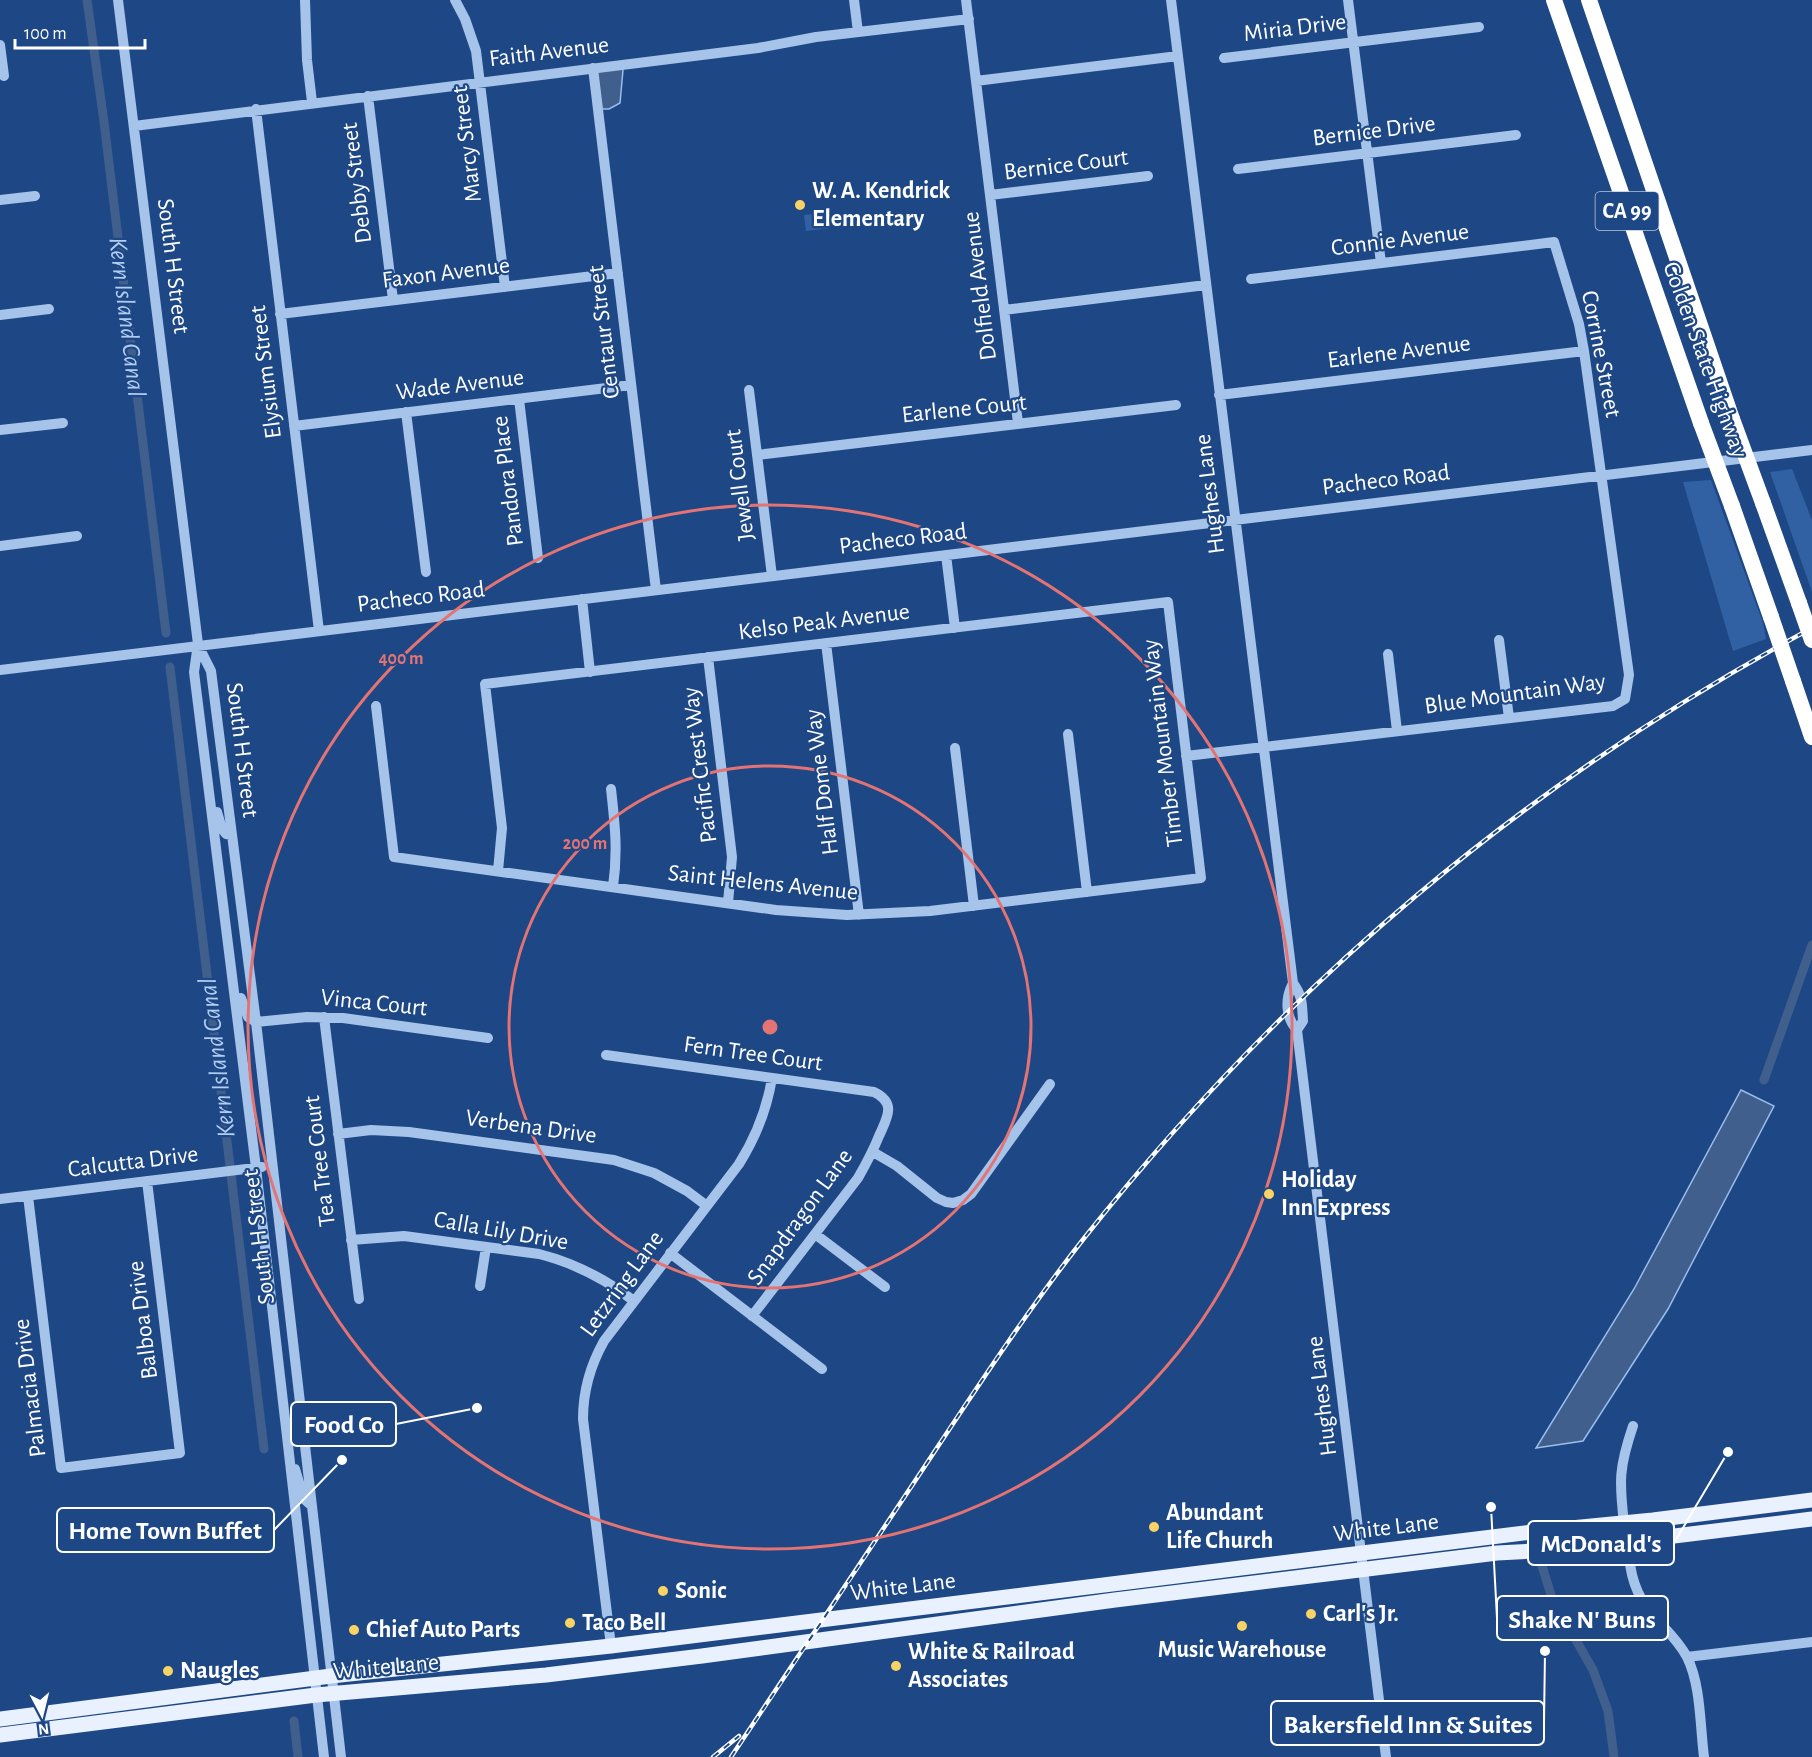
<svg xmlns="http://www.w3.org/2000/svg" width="1812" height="1757" viewBox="0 0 1812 1757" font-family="'Alegreya Sans',sans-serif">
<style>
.green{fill:#3161a3}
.water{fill:#405f8c;stroke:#99bdec;stroke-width:1.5}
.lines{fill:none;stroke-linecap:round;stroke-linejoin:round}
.canal{stroke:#405f8c;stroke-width:9}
.minor{stroke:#a6c3ea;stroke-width:10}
.major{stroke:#eaf1fe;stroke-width:15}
.highway{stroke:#fff;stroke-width:16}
.rail-casing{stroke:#fff;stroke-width:4.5}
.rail{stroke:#1e4885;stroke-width:2;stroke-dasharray:7;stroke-linecap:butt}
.highway-bridge{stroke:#fff;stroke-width:16}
.ring{fill:none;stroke:#e47373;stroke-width:3}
.poi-dot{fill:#f9d365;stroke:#1e4885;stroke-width:2}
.labels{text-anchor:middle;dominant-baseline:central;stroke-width:4.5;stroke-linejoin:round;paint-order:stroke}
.shield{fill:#1e4885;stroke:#bcc8da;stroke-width:1.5}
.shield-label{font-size:22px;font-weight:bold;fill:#fff}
.street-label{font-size:24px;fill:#fff;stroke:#1e4885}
.poi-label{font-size:24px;font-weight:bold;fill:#fff;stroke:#1e4885;text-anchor:start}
.water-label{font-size:26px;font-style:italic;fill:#b1cdf2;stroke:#1e4885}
.centre{fill:#e47373;stroke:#1e4885;stroke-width:3}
.ring-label{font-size:18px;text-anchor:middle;font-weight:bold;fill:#e47373;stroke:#1e4885;stroke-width:4.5;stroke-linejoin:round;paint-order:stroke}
.leader{fill:none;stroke:#fff;stroke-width:2}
.callout-dot{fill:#fff;stroke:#1e4885;stroke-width:2}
.callout{fill:#1e4885;stroke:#fff;stroke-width:2}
.callout-label{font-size:26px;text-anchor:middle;font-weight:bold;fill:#fff}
</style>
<rect width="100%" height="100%" fill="#1e4885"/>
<path class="green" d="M 829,212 L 831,228 L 806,231 L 804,215 Z
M 1792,469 L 1812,520 L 1812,592 L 1770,472 Z
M 1711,480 L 1763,623 L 1766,639 L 1733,651 L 1683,482 Z"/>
<path class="water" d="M 620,67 L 623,70 L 620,103 L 609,109 L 602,109 L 596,72 Z
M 1741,1090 L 1774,1106 L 1668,1309 L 1583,1441 L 1536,1448 L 1634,1289 Z"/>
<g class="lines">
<path class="canal" d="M 87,0 L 104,122 L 166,633
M 170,667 L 264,1449
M 1764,1080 L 1812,945
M 1542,1566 L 1552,1598 L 1593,1670 L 1608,1711 L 1614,1757
M 294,1721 L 298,1757"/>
<path class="minor" d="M 118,0 L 198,644 L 194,672 L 256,1168 L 324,1757
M 305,0 L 307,60 L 312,102
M 455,0 L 465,19 L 476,51 L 505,287
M 854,0 L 858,32
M 966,0 L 1018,423
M 1171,0 L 1293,983 C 1303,996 1302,1006 1303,1021 L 1297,1030
M 1348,0 L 1381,263
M 0,45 L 4,76
M 1224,58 L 1479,27
M 593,68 L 656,590
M 976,81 L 1178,56
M 368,96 L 393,300
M 256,109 L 319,631
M 134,126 L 758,48 L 816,37 L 969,19
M 1238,169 L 1516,135
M 990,195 L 1148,176
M 0,200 L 35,196
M 1004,310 L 1206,285
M 280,314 L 618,273
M 0,315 L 49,309
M 749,390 L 772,576
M 1219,395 L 1584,351
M 519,399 L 538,558
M 406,412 L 426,572
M 294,426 L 631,385
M 0,430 L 63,423
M 757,455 L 1176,405
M 0,546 L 77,536
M 946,555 L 955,628
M 582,599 L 590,672
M 1499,640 L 1509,718
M 826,643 L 859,915
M 198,645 L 211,671 L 256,1022 L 341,1757
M 1388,654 L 1397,731
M 708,657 L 732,857 L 728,903
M 0,670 L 1812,450
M 376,706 L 394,857 L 776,910 L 847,915 L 930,911 L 1201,878 L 1168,602 L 485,684 L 502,828 L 498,871
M 1068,734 L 1087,892
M 955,748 L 974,906
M 1186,756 L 1613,706 L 1625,699 L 1629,675 L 1584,351 L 1579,324 L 1554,242 L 1251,279
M 611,789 C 615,825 618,851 613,887
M 217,812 L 222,829 L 226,834 L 232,835
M 1293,983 C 1285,998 1285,1017 1297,1030 L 1386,1757
M 241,998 L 248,1017 L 256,1022 L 307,1017 L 343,1018 L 488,1038
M 324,1017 L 359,1299
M 606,1055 L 874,1092 C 897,1103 887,1118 879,1136 C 873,1151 866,1164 858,1178 L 752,1316
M 338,1134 L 371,1130 L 409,1132 L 614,1160 L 654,1173 L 687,1191 L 707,1206
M 873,1152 L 897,1166 L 937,1198 L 946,1202 L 953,1203 L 963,1200 L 971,1194 L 1050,1084
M 28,1196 L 61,1468 L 180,1453 L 147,1181
M 0,1199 L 262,1167
M 815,1234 L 885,1287
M 351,1240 L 404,1236 L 539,1254 C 575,1263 604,1278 634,1301
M 670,1253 L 822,1369
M 480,1286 L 486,1247
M 295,1469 L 304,1499 L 312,1506
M 1624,1523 C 1619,1481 1619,1467 1633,1426
M 1629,1542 C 1628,1569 1634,1593 1652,1614 C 1665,1629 1678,1640 1687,1657 C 1701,1685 1700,1726 1704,1757
M 611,1646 L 583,1419 C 583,1390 590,1366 604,1341 L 739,1164 C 756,1137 767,1109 772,1078
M 1687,1657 L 1812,1642"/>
<path class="major" d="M 0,1719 L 331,1676 L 611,1646 L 1540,1531 L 1653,1520 L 1812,1500
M 0,1735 L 316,1695 L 546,1675 L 702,1656 L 1115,1600 L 1343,1572 L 1497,1553 L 1569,1549 L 1812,1519"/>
<path class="highway" d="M 1554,0 L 1701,423
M 1589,0 L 1732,419
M 1763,503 L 1799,603
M 1732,506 L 1771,617
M 1793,681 L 1812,737"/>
<g class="rail-casing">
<path id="rail" d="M 713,1757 L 739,1736
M 731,1757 C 795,1662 858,1567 921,1472 C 974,1392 1026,1312 1085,1237 C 1287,983 1526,782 1812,628"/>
</g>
<use href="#rail" class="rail"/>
<path class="highway-bridge" d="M 1732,419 L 1763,503
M 1701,423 L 1732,506
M 1799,603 L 1812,640
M 1771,617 L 1793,681"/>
</g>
<g class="ring">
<circle cx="770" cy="1027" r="261"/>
<circle cx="770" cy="1027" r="522"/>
</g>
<g class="poi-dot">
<circle cx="800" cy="205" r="6"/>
<circle cx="1269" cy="1194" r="6"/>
<circle cx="1154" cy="1527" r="6"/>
<circle cx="663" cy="1591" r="6"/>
<circle cx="1311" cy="1614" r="6"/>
<circle cx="570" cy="1623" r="6"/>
<circle cx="1242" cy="1626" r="6"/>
<circle cx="354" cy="1630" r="6"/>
<circle cx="896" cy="1666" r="6"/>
<circle cx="168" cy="1671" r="6"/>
</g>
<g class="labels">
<rect class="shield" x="1595.5" y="192" width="63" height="38" rx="4.5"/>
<g class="shield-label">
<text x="1627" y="211">CA 99</text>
</g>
<g class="street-label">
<text transform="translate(1295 28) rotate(-7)">Miria Drive</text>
<text transform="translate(549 52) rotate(-7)">Faith Avenue</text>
<text transform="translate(1374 131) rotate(-7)">Bernice Drive</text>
<text transform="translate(467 144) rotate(-97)">Marcy Street</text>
<text transform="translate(1066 165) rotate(-7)">Bernice Court</text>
<text transform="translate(357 183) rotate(-97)">Debby Street</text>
<text transform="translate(1400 240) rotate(-7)">Connie Avenue</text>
<text transform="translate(173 266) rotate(83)">South H Street</text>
<text transform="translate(446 273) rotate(-7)">Faxon Avenue</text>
<text transform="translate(980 286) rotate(-97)">Dolfield Avenue</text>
<text transform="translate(604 332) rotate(-97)">Centaur Street</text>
<text transform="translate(1399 352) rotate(-7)">Earlene Avenue</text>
<text transform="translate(1601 354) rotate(79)">Corrine Street</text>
<text transform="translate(1705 360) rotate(70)">Golden State Highway</text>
<text transform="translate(266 372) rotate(-97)">Elysium Street</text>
<text transform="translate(460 385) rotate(-7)">Wade Avenue</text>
<text transform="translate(964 409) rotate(-6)">Earlene Court</text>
<text transform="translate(1386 480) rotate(-7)">Pacheco Road</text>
<text transform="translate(508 481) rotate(-97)">Pandora Place</text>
<text transform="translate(740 485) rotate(-97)">Jewell Court</text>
<text transform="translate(1210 494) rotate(-97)">Hughes Lane</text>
<text transform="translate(903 539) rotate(-7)">Pacheco Road</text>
<text transform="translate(421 597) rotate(-7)">Pacheco Road</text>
<text transform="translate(824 622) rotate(-7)">Kelso Peak Avenue</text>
<text transform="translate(1515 694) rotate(-8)">Blue Mountain Way</text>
<text transform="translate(1163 743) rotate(-97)">Timber Mountain Way</text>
<text transform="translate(242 750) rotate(83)">South H Street</text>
<text transform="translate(700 765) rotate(-97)">Pacific Crest Way</text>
<text transform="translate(822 782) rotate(-97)">Half Dome Way</text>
<text transform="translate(763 883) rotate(6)">Saint Helens Avenue</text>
<text transform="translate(374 1003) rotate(6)">Vinca Court</text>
<text transform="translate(753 1054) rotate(8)">Fern Tree Court</text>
<text transform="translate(531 1127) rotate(8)">Verbena Drive</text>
<text transform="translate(320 1161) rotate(-97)">Tea Tree Court</text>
<text transform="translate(133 1162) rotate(-7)">Calcutta Drive</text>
<text transform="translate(800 1217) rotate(-54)">Snapdragon Lane</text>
<text transform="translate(501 1231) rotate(10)">Calla Lily Drive</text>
<text transform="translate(259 1237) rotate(-97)">South H Street</text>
<text transform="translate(622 1284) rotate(-54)">Letzring Lane</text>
<text transform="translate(143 1320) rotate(-97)">Balboa Drive</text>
<text transform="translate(30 1388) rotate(-97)">Palmacia Drive</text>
<text transform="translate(1322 1396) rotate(-97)">Hughes Lane</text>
<text transform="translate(1386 1528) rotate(-7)">White Lane</text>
<text transform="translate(903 1587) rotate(-7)">White Lane</text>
<text transform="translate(386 1667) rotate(-5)">White Lane</text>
</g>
<g class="poi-label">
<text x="812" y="191">W. A. Kendrick<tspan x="812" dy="28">Elementary</tspan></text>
<text x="1281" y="1180">Holiday<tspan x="1281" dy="28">Inn Express</tspan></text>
<text x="1166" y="1513">Abundant<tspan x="1166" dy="28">Life Church</tspan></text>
<text x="675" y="1591">Sonic</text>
<text x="1323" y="1614">Carl's Jr.</text>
<text x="582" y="1623">Taco Bell</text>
<text x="366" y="1630">Chief Auto Parts</text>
<text x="1242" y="1650" text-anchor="middle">Music Warehouse</text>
<text x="908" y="1652">White &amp; Railroad<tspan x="908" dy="28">Associates</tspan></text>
<text x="180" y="1671">Naugles</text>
</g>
<g class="water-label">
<text transform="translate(127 317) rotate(83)">Kern Island Canal</text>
<text transform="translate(217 1058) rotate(-97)">Kern Island Canal</text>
</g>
</g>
<circle cx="770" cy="1027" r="9" class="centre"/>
<g class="ring-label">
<text x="401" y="664">400 m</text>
<text x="585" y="849">200 m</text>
</g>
<path class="leader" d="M477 1408L396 1424M342 1460L274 1530M1728 1452L1674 1543M1491 1507L1497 1618M1545 1651L1544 1723"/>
<g class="callout-dot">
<circle cx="477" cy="1408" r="6"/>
<circle cx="342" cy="1460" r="6"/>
<circle cx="1728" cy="1452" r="6"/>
<circle cx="1491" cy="1507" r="6"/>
<circle cx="1545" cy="1651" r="6"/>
</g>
<g class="callout">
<rect x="291" y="1402" width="105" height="44" rx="6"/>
<rect x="57" y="1508" width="217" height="44" rx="6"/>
<rect x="1528" y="1521" width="146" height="44" rx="6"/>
<rect x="1497" y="1596" width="171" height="44" rx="6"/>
<rect x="1271" y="1701" width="273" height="44" rx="6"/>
</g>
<g class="callout-label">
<text x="344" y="1433">Food Co</text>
<text x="165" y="1539">Home Town Buffet</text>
<text x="1601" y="1552">McDonald's</text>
<text x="1582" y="1628">Shake N' Buns</text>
<text x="1408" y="1733">Bakersfield Inn &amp; Suites</text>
</g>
<g transform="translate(42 1715) rotate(173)" stroke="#1e4885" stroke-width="4.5" paint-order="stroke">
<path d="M0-4.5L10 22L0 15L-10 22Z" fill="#ffffff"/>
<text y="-9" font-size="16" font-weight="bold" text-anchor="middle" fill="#ffffff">N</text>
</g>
<path d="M15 39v9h130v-9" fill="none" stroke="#ffffff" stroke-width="3"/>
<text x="24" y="39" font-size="18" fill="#ffffff" stroke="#1e4885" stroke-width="4.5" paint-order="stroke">100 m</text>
</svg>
